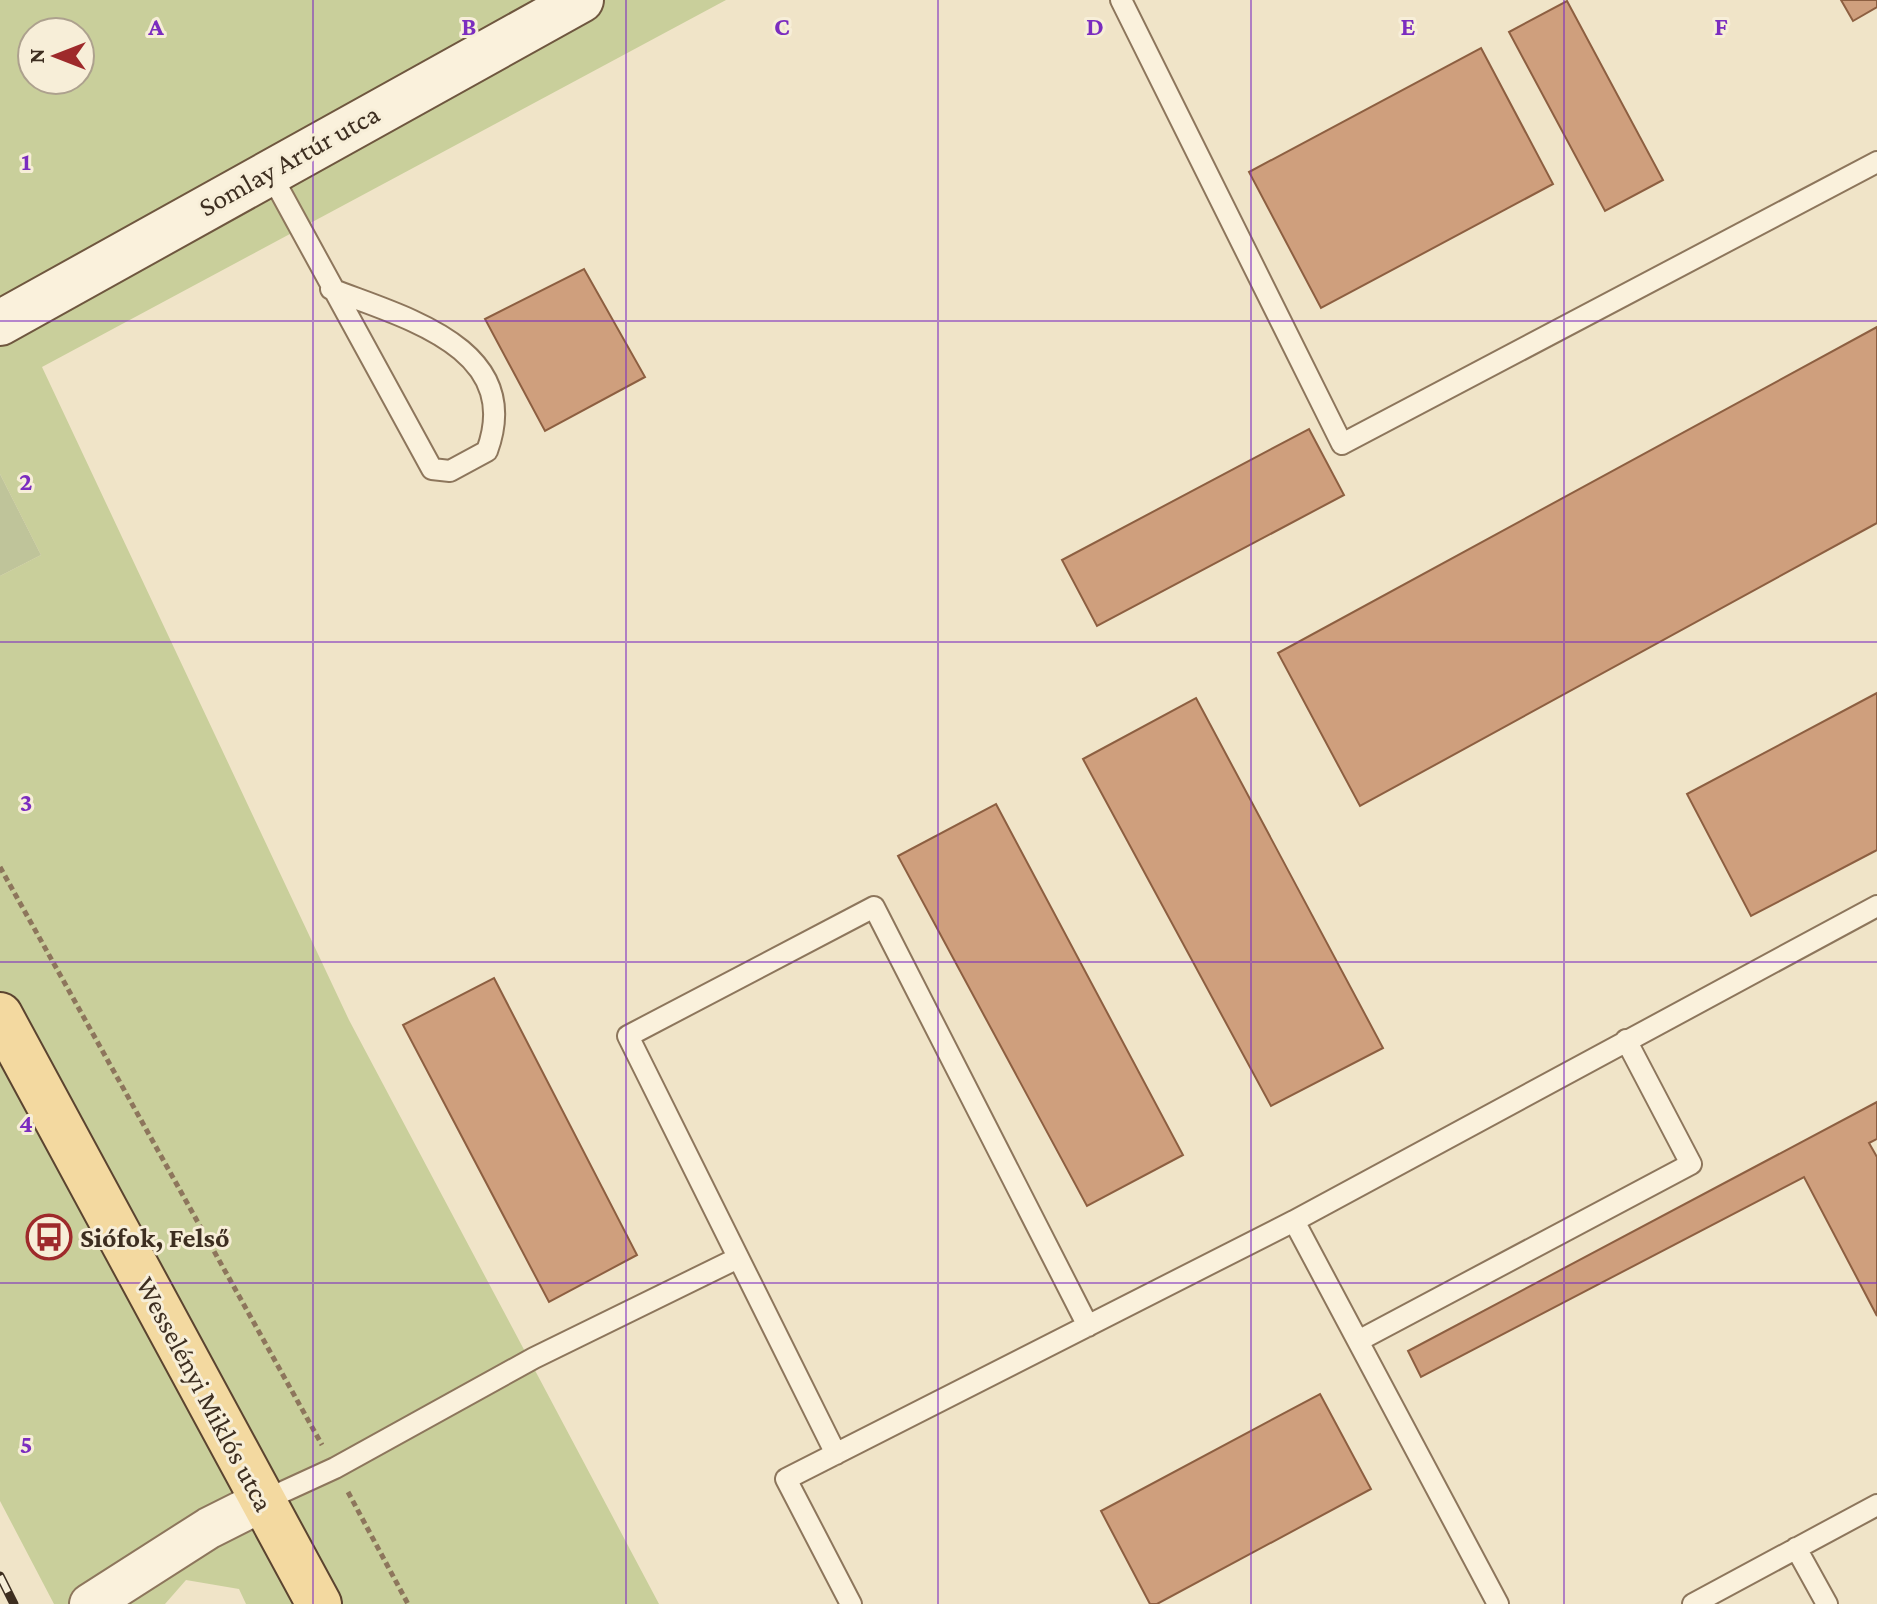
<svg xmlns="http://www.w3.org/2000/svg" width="1877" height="1604" viewBox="0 0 1877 1604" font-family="'Crimson Pro',serif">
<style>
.green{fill:#c9cf9b;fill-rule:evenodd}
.cemetery{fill:#bfc49a}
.building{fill:#cf9f7d;stroke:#8d5f41;stroke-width:2}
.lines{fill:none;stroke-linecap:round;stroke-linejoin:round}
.service-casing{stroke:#8d765c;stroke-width:24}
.minor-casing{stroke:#8d765c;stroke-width:44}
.secondary-casing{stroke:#6f573f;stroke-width:48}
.primary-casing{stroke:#5b4430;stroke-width:48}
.path{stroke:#8d765c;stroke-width:5;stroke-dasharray:6 4;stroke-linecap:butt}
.service{stroke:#faf1dc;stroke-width:20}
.minor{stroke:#faf1dc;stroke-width:40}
.secondary{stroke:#faf1dc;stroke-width:44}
.primary{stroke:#f3d9a0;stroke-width:44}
.rail-casing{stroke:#3d2e20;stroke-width:9}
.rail{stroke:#f7eed8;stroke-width:6;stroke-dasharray:18;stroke-linecap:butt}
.grid{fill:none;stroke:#7b2cbf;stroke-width:2;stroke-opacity:0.55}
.labels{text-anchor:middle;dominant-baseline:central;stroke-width:6;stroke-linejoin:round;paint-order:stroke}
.street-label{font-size:28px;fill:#3d2e20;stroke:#f7eed8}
.poi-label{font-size:28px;font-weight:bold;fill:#3d2e20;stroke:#f7eed8;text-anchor:start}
.grid-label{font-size:26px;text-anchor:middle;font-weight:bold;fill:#7b2cbf;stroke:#f7eed8;stroke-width:6;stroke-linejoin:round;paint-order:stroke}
</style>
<rect width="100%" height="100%" fill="#f0e4c8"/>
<path class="green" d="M 0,0 L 726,0 L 42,367 L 349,1020 L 659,1604 L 246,1604 L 239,1589 L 186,1580 L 165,1604 L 54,1604 L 0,1501 L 0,576 L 41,555 L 0,474 ZM 32,32 L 80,32 L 80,80 L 32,80 Z"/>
<path class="cemetery" d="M 0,474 L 41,555 L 0,576 Z"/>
<path class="building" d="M 1841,0 L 1877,0 L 1877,7 L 1853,21 Z
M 1567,1 L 1663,180 L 1605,211 L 1509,32 Z
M 1481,48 L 1553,184 L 1321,308 L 1249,172 Z
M 584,269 L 645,377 L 545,431 L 485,319 Z
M 1877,327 L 1877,523 L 1360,806 L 1278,653 Z
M 1309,429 L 1344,495 L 1097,626 L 1062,560 Z
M 1877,693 L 1877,850 L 1751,916 L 1687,794 Z
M 1196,698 L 1383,1048 L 1271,1106 L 1083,759 Z
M 996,804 L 1183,1155 L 1087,1206 L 898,856 Z
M 494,978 L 637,1255 L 549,1302 L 403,1025 Z
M 1877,1102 L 1877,1139 L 1869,1143 L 1877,1157 L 1877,1316 L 1804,1177 L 1421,1377 L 1408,1351 Z
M 1320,1394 L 1371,1489 L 1157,1604 L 1150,1604 L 1101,1511 Z"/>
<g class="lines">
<g class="service-casing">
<path id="service" d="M 1121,0 L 1342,444 L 1877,162
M 269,171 L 432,469 L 450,471 L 487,451 C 525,347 402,317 331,289
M 1294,1221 L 1498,1604
M 1358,1341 L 1691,1164 L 1626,1040
M 836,1454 L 628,1036 L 874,907 L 1088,1326
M 263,1501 L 335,1468 L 534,1358 L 738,1258
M 1796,1548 L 1827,1604
M 851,1604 L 786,1479 L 1294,1221 L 1877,906
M 1693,1604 L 1877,1505"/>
</g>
<g class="minor-casing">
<path id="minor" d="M 90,1604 L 209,1528 L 263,1501"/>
</g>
<g class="secondary-casing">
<path id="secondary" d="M 0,323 L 581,0"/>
</g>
<g class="primary-casing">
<path id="primary" d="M 0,1015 L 319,1604"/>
</g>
<path class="path" d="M 0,867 L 322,1445
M 348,1492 L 408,1604"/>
<use href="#service" class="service"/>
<use href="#minor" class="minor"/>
<use href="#secondary" class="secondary"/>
<use href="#primary" class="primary"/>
<g class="rail-casing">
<path id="rail" d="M 0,1576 L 14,1604"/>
</g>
<use href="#rail" class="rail"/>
</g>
<path class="grid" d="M 313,0 L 313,1604M 626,0 L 626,1604M 938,0 L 938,1604M 1251,0 L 1251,1604M 1564,0 L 1564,1604M 0,321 L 1877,321M 0,642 L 1877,642M 0,962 L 1877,962M 0,1283 L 1877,1283"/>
<defs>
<g id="bus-ring" transform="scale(2.3)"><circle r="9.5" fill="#f7eed8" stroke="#9e2a2b" stroke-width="1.5"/><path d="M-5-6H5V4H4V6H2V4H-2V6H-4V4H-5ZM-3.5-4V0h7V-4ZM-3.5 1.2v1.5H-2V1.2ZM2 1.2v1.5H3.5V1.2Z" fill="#9e2a2b"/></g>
</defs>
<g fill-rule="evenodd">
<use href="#bus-ring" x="49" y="1237"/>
</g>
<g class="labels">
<g class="street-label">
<text transform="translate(289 160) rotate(-29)">Somlay Artúr utca</text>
<text transform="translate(205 1394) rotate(62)">Wesselényi Miklós utca</text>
</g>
<g class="poi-label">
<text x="80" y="1237">Siófok, Felső</text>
</g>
</g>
<g class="grid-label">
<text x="156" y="35">A</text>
<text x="469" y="35">B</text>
<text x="782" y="35">C</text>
<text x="1095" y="35">D</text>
<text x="1408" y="35">E</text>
<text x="1721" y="35">F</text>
<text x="26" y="170">1</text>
<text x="26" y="490">2</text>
<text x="26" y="811">3</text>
<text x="26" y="1132">4</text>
<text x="26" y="1453">5</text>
</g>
<g transform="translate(56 56) rotate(270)"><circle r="38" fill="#f7eed8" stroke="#ada18e" stroke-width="2"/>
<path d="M0-6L14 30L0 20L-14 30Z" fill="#9e2a2b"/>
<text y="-12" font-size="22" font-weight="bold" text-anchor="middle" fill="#3d2e20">N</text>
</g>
</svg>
